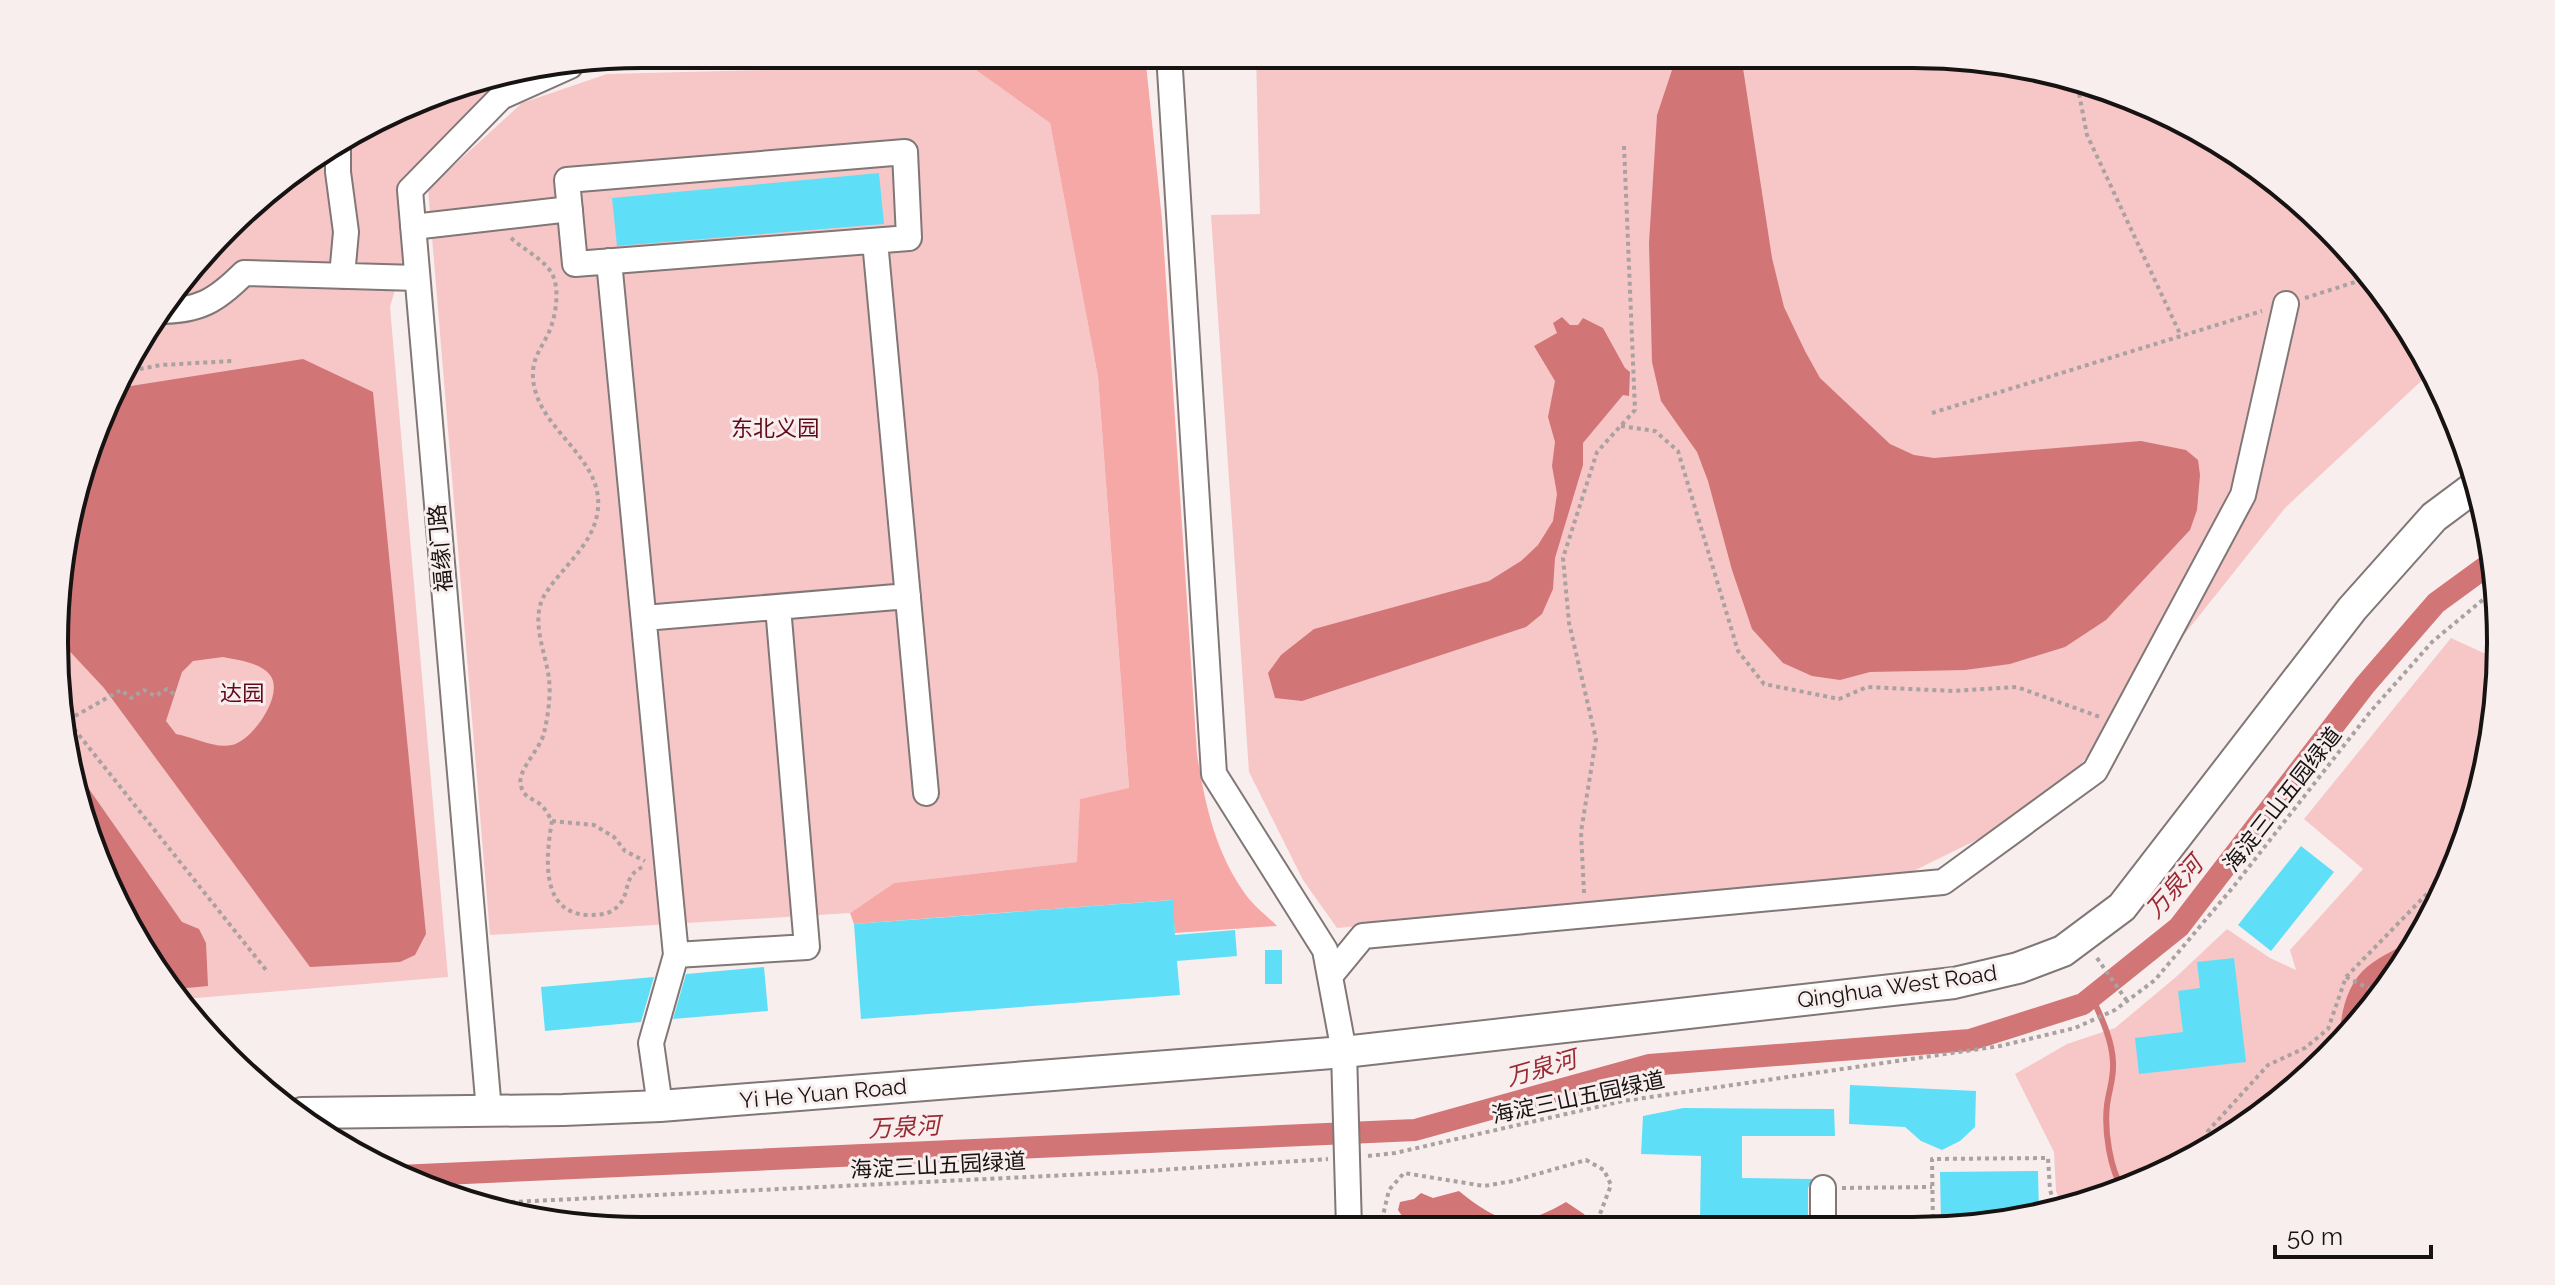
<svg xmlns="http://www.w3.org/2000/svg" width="2555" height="1285" viewBox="0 0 2555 1285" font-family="Raleway,'Noto Sans SC',sans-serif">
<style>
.green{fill:#f6c7c6}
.forest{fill:#f6a8a7}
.water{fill:#d27576;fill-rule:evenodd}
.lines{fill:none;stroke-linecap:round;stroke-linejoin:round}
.stream{stroke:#d27576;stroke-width:6}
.canal{stroke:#d27576;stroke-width:22}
.building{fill:#5fdff7}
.minor-casing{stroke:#807776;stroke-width:28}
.major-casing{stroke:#807776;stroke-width:34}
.path{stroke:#aaa1a1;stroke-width:4;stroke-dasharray:4 4;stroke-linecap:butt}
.minor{stroke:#fff;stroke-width:24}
.major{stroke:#fff;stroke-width:30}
.labels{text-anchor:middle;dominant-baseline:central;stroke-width:6;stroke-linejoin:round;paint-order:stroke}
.park-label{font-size:22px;fill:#610b18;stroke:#f9eeee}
.street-label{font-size:22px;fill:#171313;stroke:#f9eeee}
.water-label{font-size:24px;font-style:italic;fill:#992a34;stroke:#f9eeee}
.rim{fill:none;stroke:#171313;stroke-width:4}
</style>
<rect width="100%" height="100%" fill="#f9eeee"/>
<path class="green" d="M 1256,55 L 1951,55 L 2064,74 L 2172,114 L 2270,175 L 2355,254 L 2422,348 L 2432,371 L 2285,508 L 2078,768 L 1999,829 L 1897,879 L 1337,928 L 1303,880 L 1249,772 L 1211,215 L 1260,214 Z
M 969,65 L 1050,123 L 1098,377 L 1129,789 L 1080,799 L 1078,862 L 894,883 L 850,913 L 490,935 L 428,189 L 522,103 L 607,74 Z
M 570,66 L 501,97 L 410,190 L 413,227 L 390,307 L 448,977 L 184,999 L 114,902 L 59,719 L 65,527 L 133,348 L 200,254 L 284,176 L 453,85 Z
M 2451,638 L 2499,660 L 2500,681 L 2481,794 L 2441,902 L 2355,1030 L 2240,1132 L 2137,1186 L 2062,1206 L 2056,1191 L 2054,1152 L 2015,1074 L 2067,1044 L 2115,1028 L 2176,977 L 2227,929 L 2270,958 L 2296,970 L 2290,950 L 2363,869 L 2304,819 Z"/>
<path class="forest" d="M 809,54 L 1145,54 L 1162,220 L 1197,754 C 1205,804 1215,852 1246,895 C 1254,906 1267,916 1277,926 L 1175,933 L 1172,900 L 854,924 L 850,913 L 894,883 L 1077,862 L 1080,799 L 1129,788 L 1098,377 L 1050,123 L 969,65 L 810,69 Z"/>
<path class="water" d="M 1677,55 L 1741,55 L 1772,258 L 1784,307 L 1805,351 L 1820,378 L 1890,444 L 1914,455 L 1934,458 L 2141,441 L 2186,450 L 2198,460 L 2200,475 L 2197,510 L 2190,530 L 2106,620 L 2065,647 L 2010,664 L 1965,670 L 1870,672 L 1840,680 L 1812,676 L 1783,663 L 1752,629 L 1732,570 L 1708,481 L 1697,452 L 1661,401 L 1652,362 L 1649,243 L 1657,115 Z
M 1562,317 L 1570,325 L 1578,325 L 1583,318 L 1603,328 L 1625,368 L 1630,372 L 1629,396 L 1623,395 L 1583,443 L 1583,465 L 1555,558 L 1553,589 L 1542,614 L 1526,627 L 1302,701 L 1275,698 L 1268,673 L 1281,655 L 1314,629 L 1489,581 L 1521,561 L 1538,545 L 1553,521 L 1557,494 L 1552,466 L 1555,442 L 1548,417 L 1555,381 L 1534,346 L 1557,333 L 1553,323 Z
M 303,359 L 373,392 L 426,934 L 415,955 L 400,962 L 310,967 L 104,688 L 62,643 L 65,527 L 118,388 ZM 223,657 C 237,660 260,662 270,675 C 285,694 253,740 232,745 C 215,749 193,737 176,734 L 166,721 L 182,672 L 193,661 Z
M 76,776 L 82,779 L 182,922 L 199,929 L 206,943 L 208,986 L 176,989 L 114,902 Z
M 2417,938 L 2355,1030 L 2340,1043 C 2339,1018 2346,984 2367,967 C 2381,955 2401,947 2417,938 Z
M 1459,1191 C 1500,1224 1518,1230 1566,1202 L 1584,1214 L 1591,1224 L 1589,1227 L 1419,1228 L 1408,1225 L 1398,1210 L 1400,1202 L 1414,1199 L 1421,1193 L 1433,1198 Z"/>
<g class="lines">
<path class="stream" d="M 2092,997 C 2101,1017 2112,1039 2113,1062 C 2114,1078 2109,1090 2107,1105 C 2104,1131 2110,1169 2123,1190"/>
<path class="canal" d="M 398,1176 L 1415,1130 L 1649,1065 L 1970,1040 L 2083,1004 L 2179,927 L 2365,685 L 2436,603 L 2495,560"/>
</g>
<path class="building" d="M 879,173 L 884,224 L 617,246 L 612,198 Z
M 2301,846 L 2334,872 L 2271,951 L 2238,925 Z
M 1173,900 L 1175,935 L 1235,930 L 1237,956 L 1177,961 L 1180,995 L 861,1019 L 854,924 Z
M 1265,950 L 1282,950 L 1282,984 L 1265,984 Z
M 2234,958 L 2246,1062 L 2139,1074 L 2135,1038 L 2183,1032 L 2178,991 L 2200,988 L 2197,962 Z
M 764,967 L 768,1011 L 673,1019 L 686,974 Z
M 654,977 L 641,1022 L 545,1031 L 541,987 Z
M 1850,1085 L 1976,1091 L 1975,1127 L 1960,1141 L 1942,1150 L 1921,1141 L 1905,1127 L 1849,1124 Z
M 1683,1108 L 1834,1109 L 1835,1136 L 1742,1136 L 1742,1178 L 1812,1179 L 1808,1188 L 1808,1225 L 1700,1223 L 1701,1156 L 1641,1154 L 1643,1116 Z
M 2038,1171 L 2039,1213 L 2007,1221 L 1941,1222 L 1940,1172 Z"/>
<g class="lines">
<g class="minor-casing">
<path id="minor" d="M 1169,54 L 1214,774 L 1325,950 L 1344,1052 L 1349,1228
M 338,147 L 338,172 L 346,232 L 342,276
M 905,152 L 909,238 L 575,264 L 567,180 Z
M 413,227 L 570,209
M 875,241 L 926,793
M 609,261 L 676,955 L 651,1043 L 660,1106
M 159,311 C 199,311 216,301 244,273 L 417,278
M 644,618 L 908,596
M 676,955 L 807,947 L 778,607
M 1330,976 L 1363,936 L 1943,882 L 2095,771 L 2243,495 L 2286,304
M 489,1111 L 410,190 L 501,97 L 570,66
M 1823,1188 L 1823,1226"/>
</g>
<g class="major-casing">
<path id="major" d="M 302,1113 L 563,1110 L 660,1106 L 1344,1052 L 1954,983 L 2018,968 L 2063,951 L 2122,907 L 2352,609 L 2434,517 L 2477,485"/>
</g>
<path class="path" d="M 2076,78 L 2087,135 L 2181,336
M 511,238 C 523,249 538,256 548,268 C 562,283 556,316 549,332 C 543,345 534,356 533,371 C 530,429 609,456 597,515 C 591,547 560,569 544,596 C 530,621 546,653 549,679 C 551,695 548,716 544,733 C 540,750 516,771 521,786 C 524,799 534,798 542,806 C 546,810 549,816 552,821 C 546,855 539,915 590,915 C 601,915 611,914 619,905 C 631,892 622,875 645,866
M 2305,298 L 2371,277
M 124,372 L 161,365 L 232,361
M 1932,413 L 2262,311
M 1621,426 L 1655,431 L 1678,451 L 1738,651 L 1764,684 L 1839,699 L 1867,687 L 1954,691 L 2017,687 L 2100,717
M 59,710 L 266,970
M 68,720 L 121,690 L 131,698 L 144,690 L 155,696 L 167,689 L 175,695
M 2477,805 L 2473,801 L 2482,789
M 552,821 L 594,825 L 614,837 L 625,851 L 645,861
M 1584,893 L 1581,832 L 1596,739 L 1569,623 L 1563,558 L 1597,452 L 1635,410 L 1624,146
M 2097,958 L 2127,1001
M 2346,977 L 2380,994
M 2210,1148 L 2208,1131 L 2268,1065 L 2305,1048 L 2328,1029 L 2346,977 L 2454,866
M 1368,1156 L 1395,1153 L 1623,1101 L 2000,1046 L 2075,1028 L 2115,1010 L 2155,980 L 2234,886 L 2371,711 L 2432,642 L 2497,588
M 1842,1188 L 1932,1187
M 471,1204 L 1130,1172 L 1328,1159
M 1933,1226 L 1932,1159 L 2048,1158 L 2050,1190 L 2056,1208
M 1380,1228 L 1389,1190 L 1404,1173 L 1484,1186 L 1513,1181 L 1586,1160 L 1604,1170 L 1611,1185 L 1595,1227"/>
<use href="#minor" class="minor"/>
<use href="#major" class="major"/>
</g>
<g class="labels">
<g class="park-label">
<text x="775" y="428">东北义园</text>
<text x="242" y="693">达园</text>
</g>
<g class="street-label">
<text transform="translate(440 548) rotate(-95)">福缘门路</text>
<text transform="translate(2282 799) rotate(-52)">海淀三山五园绿道</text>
<text transform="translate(1897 986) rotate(-8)">Qinghua West Road</text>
<text transform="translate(823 1093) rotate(-5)">Yi He Yuan Road</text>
<text transform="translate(1578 1097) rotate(-12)">海淀三山五园绿道</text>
<text transform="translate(938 1165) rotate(-3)">海淀三山五园绿道</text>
</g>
<g class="water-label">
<text transform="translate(2174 887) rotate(-49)">万泉河</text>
<text transform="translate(1541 1068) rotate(-16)">万泉河</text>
<text transform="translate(904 1127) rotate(-3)">万泉河</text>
</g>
</g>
<path d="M0 0H2555V1285H0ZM642 68H1913A574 574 0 0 1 2487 642V643A574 574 0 0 1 1913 1217H642A574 574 0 0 1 68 643V642A574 574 0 0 1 642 68Z" fill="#f9eeee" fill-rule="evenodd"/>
<path class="rim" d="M642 68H1913A574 574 0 0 1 2487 642V643A574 574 0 0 1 1913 1217H642A574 574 0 0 1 68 643V642A574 574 0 0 1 642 68Z"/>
<path d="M2275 1245v12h156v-12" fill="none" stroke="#171313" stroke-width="4"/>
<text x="2287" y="1245" font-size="24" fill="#171313" stroke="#f9eeee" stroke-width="6" paint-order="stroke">50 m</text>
</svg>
